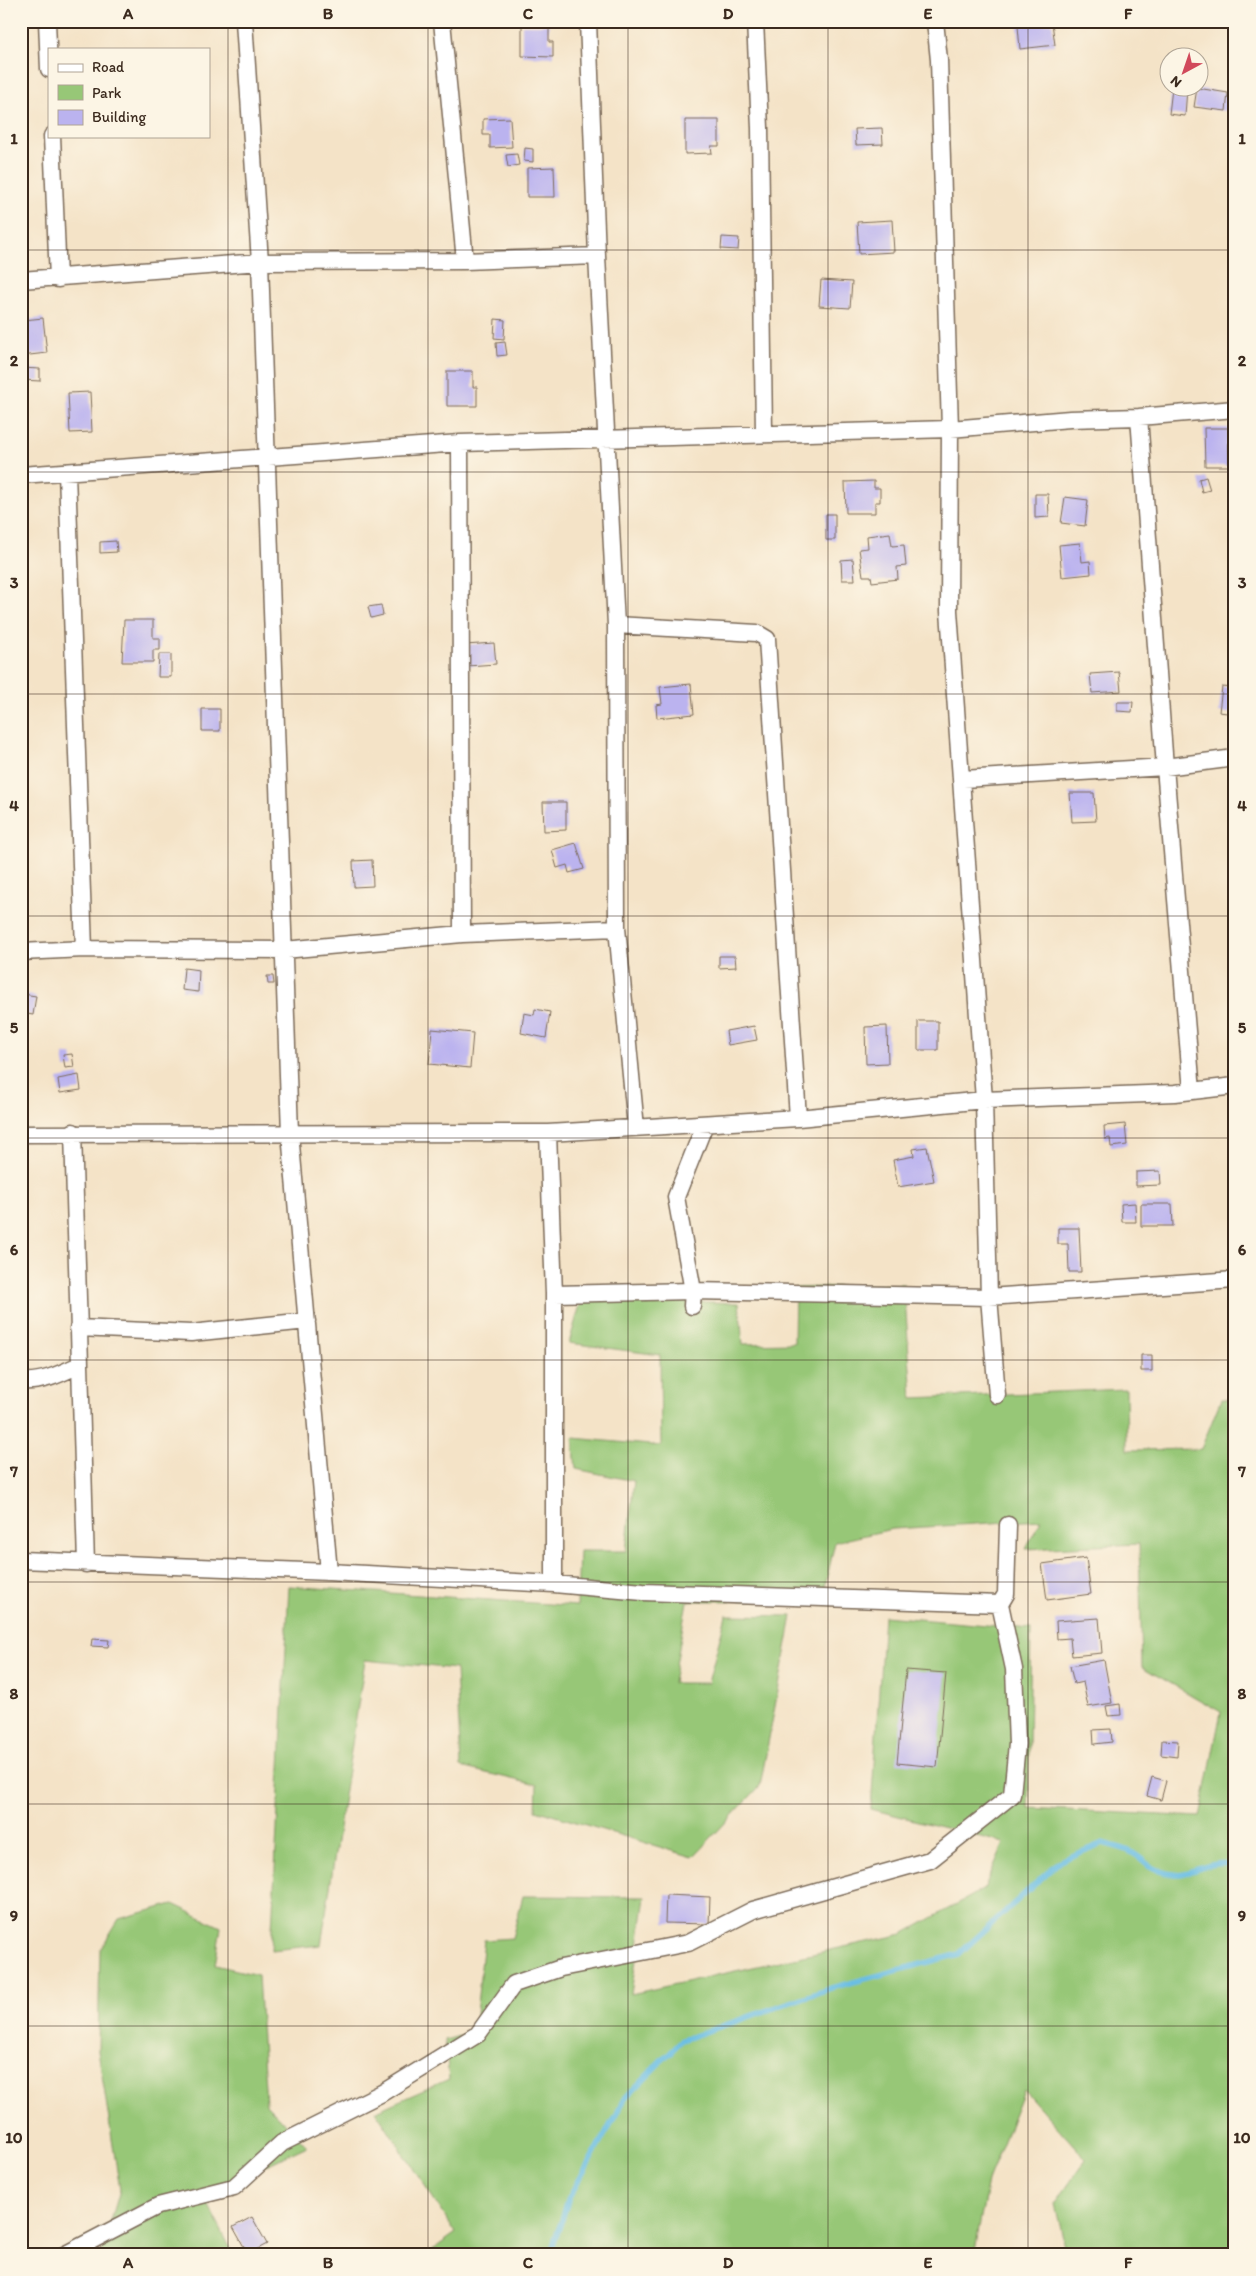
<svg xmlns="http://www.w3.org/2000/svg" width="1256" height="2276" viewBox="0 0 1256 2276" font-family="Itim,sans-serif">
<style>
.green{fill:#97c777;stroke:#69784a}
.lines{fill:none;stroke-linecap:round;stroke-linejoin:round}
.stream{stroke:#67bde4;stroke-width:5.5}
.building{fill:#bbb3ef}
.street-casing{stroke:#7c6b59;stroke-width:19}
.street{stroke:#fff;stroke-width:16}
.grid{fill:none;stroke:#3b2a1e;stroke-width:1;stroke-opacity:0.55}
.neatline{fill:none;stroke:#3b2a1e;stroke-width:2}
.grid-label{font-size:16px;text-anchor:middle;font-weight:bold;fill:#3b2a1e}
</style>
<rect width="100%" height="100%" fill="#fcf5e5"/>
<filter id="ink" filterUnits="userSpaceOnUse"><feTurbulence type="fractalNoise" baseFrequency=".02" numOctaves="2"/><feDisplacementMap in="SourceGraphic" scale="10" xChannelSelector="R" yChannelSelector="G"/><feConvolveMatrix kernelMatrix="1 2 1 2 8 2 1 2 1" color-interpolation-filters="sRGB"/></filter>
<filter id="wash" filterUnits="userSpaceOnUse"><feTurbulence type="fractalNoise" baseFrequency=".0096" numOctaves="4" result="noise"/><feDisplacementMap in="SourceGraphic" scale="20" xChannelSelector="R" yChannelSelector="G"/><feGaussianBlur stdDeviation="1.12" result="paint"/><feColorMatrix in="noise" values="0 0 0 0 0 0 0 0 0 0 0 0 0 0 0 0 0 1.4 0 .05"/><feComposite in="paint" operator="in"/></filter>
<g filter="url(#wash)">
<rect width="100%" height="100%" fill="#f4e3c7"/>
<path class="green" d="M 904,1284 L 912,1398 L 1126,1389 L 1127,1450 L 1201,1449 L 1221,1399 L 1235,1400 L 1235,2255 L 1067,2255 L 1055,2204 L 1086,2159 L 1024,2090 L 988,2181 L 974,2255 L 425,2255 L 456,2233 L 376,2111 L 449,2079 L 445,2040 L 474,2032 L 484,1940 L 512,1938 L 523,1896 L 645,1897 L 631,1994 L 903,1934 L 984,1889 L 1004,1843 L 871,1809 L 884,1616 L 1031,1629 L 1028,1808 L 1200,1817 L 1221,1712 L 1142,1667 L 1139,1544 L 1026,1549 L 1041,1520 L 892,1529 L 835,1542 L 822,1600 L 687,1601 L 673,1683 L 708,1683 L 726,1615 L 792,1616 L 760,1786 L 693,1857 L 536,1810 L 537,1785 L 461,1767 L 456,1669 L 365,1660 L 321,1945 L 271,1950 L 289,1586 L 577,1606 L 579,1551 L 626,1551 L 634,1481 L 576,1469 L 573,1438 L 661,1446 L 660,1355 L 569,1343 L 582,1298 L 739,1303 L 743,1344 L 794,1343 L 795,1288 Z
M 173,1904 L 221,1927 L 215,1965 L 258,1975 L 266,2104 L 307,2146 L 203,2195 L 234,2255 L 101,2255 L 120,2190 L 98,2050 L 100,1950 L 119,1919 Z"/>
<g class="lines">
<path class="stream" d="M 550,2255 L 569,2198 L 626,2097 L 682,2040 L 831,1988 L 959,1954 L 1060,1861 L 1103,1843 C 1111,1846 1121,1847 1129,1851 C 1149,1861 1147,1871 1174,1874 C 1192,1876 1209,1858 1235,1865"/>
</g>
<g id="blocks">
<path class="building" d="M 1052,23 L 1055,45 L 1020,49 L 1018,26 Z
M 522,25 L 549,25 L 549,42 L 553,42 L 553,57 L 522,56 Z
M 1172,88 L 1187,88 L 1185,116 L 1169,114 Z
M 1197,88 L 1228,93 L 1226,111 L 1194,107 Z
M 510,118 L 512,147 L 490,148 L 490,135 L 483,135 L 483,119 Z
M 685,120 L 719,120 L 719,146 L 711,146 L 712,153 L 685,154 Z
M 882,128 L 883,144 L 856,145 L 855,129 Z
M 525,148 L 533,149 L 533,162 L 524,161 Z
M 517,154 L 519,165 L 508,167 L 506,155 Z
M 554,167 L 555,197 L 527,197 L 527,168 Z
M 892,220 L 894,252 L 859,254 L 857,222 Z
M 722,237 L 739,238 L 738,250 L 721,249 Z
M 821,280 L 852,282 L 850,308 L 819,306 Z
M 43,318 L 47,353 L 21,356 L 21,328 L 25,327 L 24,320 Z
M 495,319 L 505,320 L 504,339 L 494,338 Z
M 505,342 L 507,355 L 497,356 L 496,343 Z
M 21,368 L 40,369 L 40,381 L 21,380 Z
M 447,371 L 473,371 L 473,387 L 477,387 L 477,406 L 447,406 Z
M 90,392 L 92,432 L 70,433 L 68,393 Z
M 1204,428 L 1228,428 L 1229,466 L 1205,466 Z
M 1206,477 L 1210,490 L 1202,492 L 1199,479 Z
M 874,481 L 874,488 L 880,488 L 880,502 L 875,502 L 875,513 L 846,513 L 845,482 Z
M 1035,494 L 1048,494 L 1049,517 L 1035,518 Z
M 1065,497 L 1088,500 L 1085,526 L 1061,523 Z
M 826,514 L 835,514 L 835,540 L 826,540 Z
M 890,533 L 892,546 L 904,545 L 906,566 L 897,567 L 898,579 L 872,582 L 871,576 L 863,576 L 859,549 L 868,548 L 867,536 Z
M 116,541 L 117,552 L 100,553 L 100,542 Z
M 1080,543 L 1082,562 L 1090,561 L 1091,574 L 1062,577 L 1059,545 Z
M 853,559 L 855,580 L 842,580 L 841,560 Z
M 381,605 L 383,615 L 371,618 L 368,607 Z
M 124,620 L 153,620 L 153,638 L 160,638 L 160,650 L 153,650 L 153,662 L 122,662 Z
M 494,643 L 496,664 L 467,666 L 465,645 Z
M 159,654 L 171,654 L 171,677 L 158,677 Z
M 1119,672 L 1121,691 L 1092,693 L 1090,674 Z
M 691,684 L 694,714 L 657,718 L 656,705 L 662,704 L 660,687 Z
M 1222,687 L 1235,688 L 1235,714 L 1219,712 Z
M 1117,702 L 1133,702 L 1132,712 L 1117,711 Z
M 202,709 L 220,709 L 220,731 L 202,731 Z
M 1229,774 L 1235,774 L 1235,789 L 1230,789 Z
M 1070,793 L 1094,793 L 1096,821 L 1072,822 Z
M 543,802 L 566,802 L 566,830 L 544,831 Z
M 576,843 L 584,869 L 569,873 L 567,865 L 557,868 L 552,850 Z
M 372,860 L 373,886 L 354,887 L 353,861 Z
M 719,956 L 735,956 L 736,967 L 719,968 Z
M 184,968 L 199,970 L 198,992 L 182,990 Z
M 267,976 L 273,976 L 274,984 L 268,984 Z
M 23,994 L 36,996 L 33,1015 L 21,1013 Z
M 535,1009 L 550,1012 L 546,1038 L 521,1033 L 524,1013 L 534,1015 Z
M 918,1021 L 938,1021 L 938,1050 L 918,1050 Z
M 754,1026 L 757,1040 L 728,1045 L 726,1031 Z
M 887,1026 L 888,1063 L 866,1064 L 865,1027 Z
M 432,1029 L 473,1033 L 470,1068 L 429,1064 Z
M 72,1054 L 74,1067 L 65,1068 L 63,1055 Z
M 79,1075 L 81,1090 L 60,1093 L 58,1079 Z
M 1125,1124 L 1127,1145 L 1111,1147 L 1110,1138 L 1105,1139 L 1104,1126 Z
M 927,1147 L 934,1181 L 898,1187 L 893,1160 L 914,1156 L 913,1149 Z
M 1160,1171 L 1161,1185 L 1136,1186 L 1136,1172 Z
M 1135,1203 L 1136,1222 L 1122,1222 L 1121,1204 Z
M 1141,1204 L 1172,1204 L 1173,1226 L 1141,1226 Z
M 1058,1228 L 1079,1228 L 1081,1272 L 1069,1272 L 1068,1244 L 1058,1244 Z
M 1141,1355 L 1152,1355 L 1152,1371 L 1141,1371 Z
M 1086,1558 L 1091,1594 L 1047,1600 L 1042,1564 Z
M 1099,1618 L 1102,1653 L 1072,1656 L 1070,1638 L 1057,1639 L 1056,1621 Z
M 92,1639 L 109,1640 L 108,1647 L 91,1646 Z
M 1104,1660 L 1112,1703 L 1088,1707 L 1083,1682 L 1074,1684 L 1070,1666 Z
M 906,1670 L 946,1673 L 937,1767 L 897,1763 Z
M 1120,1704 L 1121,1715 L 1108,1716 L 1106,1706 Z
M 1111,1729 L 1112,1742 L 1094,1744 L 1093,1730 Z
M 1162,1740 L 1178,1741 L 1177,1757 L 1161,1755 Z
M 1152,1777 L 1166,1781 L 1161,1800 L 1147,1796 Z
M 666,1895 L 710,1897 L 709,1924 L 665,1923 Z
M 252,2217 L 267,2244 L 248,2254 L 233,2227 Z"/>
</g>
</g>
<g filter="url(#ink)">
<use href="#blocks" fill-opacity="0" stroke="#7c6b59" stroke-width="1"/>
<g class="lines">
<g class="street-casing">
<path id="street" d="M 47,21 L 49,69
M 244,21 L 260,262 L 290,1133 L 329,1572
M 442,21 L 465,261
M 588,21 L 597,256 L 616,625 L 617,928 L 636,1128
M 755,21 L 760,128 L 764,433
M 935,21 L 939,60 L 950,429 L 949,611 L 984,1100 L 989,1297 L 997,1395
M 52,136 L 58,279
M 21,280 L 260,262 L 465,261 L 597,256
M 1139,417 L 1165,767 L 1192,1091
M 460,443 L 462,934
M 67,473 L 84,949
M 21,475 L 460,443 L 950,429 L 1070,419 L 1139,417 L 1235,409
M 616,625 L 757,633 L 767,639 L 798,1118
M 963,779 L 1165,767 L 1235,758
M 21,952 L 84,949 L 284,950 L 462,934 L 617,928
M 73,1132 L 86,1564
M 548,1133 L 554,1294 L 554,1584
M 21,1134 L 548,1133 L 798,1118 L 984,1100 L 1175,1093 L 1235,1086
M 554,1294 L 693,1291 L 989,1297 L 1235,1280
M 692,1306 L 693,1291 L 676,1197 L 705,1124
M 78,1328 L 191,1333 L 307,1321
M 21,1381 C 42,1383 60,1374 79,1365
M 21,1560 L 329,1572 L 554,1584 L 643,1592 L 1000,1604
M 64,2255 L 158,2206 L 234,2187 L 282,2143 L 382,2093 L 478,2034 L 514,1984 L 561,1968 L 688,1943 L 753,1910 L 930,1860 L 1012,1795 L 1017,1744 L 1014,1669 L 1000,1604 L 1006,1594 L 1008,1525"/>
</g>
<use href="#street" class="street"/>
</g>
</g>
<path class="grid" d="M 228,21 L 228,2255M 428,21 L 428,2255M 628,21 L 628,2255M 828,21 L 828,2255M 1028,21 L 1028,2255M 21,250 L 1235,250M 21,472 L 1235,472M 21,694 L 1235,694M 21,916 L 1235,916M 21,1138 L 1235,1138M 21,1360 L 1235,1360M 21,1582 L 1235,1582M 21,1804 L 1235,1804M 21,2026 L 1235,2026"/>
<rect width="1256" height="2276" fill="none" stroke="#fcf5e5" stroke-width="55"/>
<rect x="48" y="48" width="162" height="90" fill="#fcf5e5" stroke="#afa495"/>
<rect x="58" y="64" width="25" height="8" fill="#ffffff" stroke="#afa495"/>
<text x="92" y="72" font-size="15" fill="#3b2a1e">Road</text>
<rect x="58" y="85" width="25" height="15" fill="#97c777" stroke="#afa495"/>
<text x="92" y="98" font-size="15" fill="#3b2a1e">Park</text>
<rect x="58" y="110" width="25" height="15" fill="#bbb3ef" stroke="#afa495"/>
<text x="92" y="122" font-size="15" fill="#3b2a1e">Building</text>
<g transform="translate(1184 72) rotate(220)"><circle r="24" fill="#fcf5e5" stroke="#afa495"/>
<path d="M0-4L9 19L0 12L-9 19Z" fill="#d1495b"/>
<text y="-8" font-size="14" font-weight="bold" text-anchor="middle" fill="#3b2a1e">N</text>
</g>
<rect x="28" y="28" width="1200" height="2220" class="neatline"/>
<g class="grid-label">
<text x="128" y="19">A</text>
<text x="328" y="19">B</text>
<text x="528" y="19">C</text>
<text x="728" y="19">D</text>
<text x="928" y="19">E</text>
<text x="1128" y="19">F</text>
<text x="14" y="144">1</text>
<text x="1242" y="144">1</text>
<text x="14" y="366">2</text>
<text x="1242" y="366">2</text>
<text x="14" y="588">3</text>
<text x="1242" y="588">3</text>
<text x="14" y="811">4</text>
<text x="1242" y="811">4</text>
<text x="14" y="1033">5</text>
<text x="1242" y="1033">5</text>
<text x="14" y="1255">6</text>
<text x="1242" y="1255">6</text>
<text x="14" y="1477">7</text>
<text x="1242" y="1477">7</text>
<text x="14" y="1699">8</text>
<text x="1242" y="1699">8</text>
<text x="14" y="1921">9</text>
<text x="1242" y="1921">9</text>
<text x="14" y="2143">10</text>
<text x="1242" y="2143">10</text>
<text x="128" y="2268">A</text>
<text x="328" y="2268">B</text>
<text x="528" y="2268">C</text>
<text x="728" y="2268">D</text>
<text x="928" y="2268">E</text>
<text x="1128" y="2268">F</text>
</g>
</svg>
